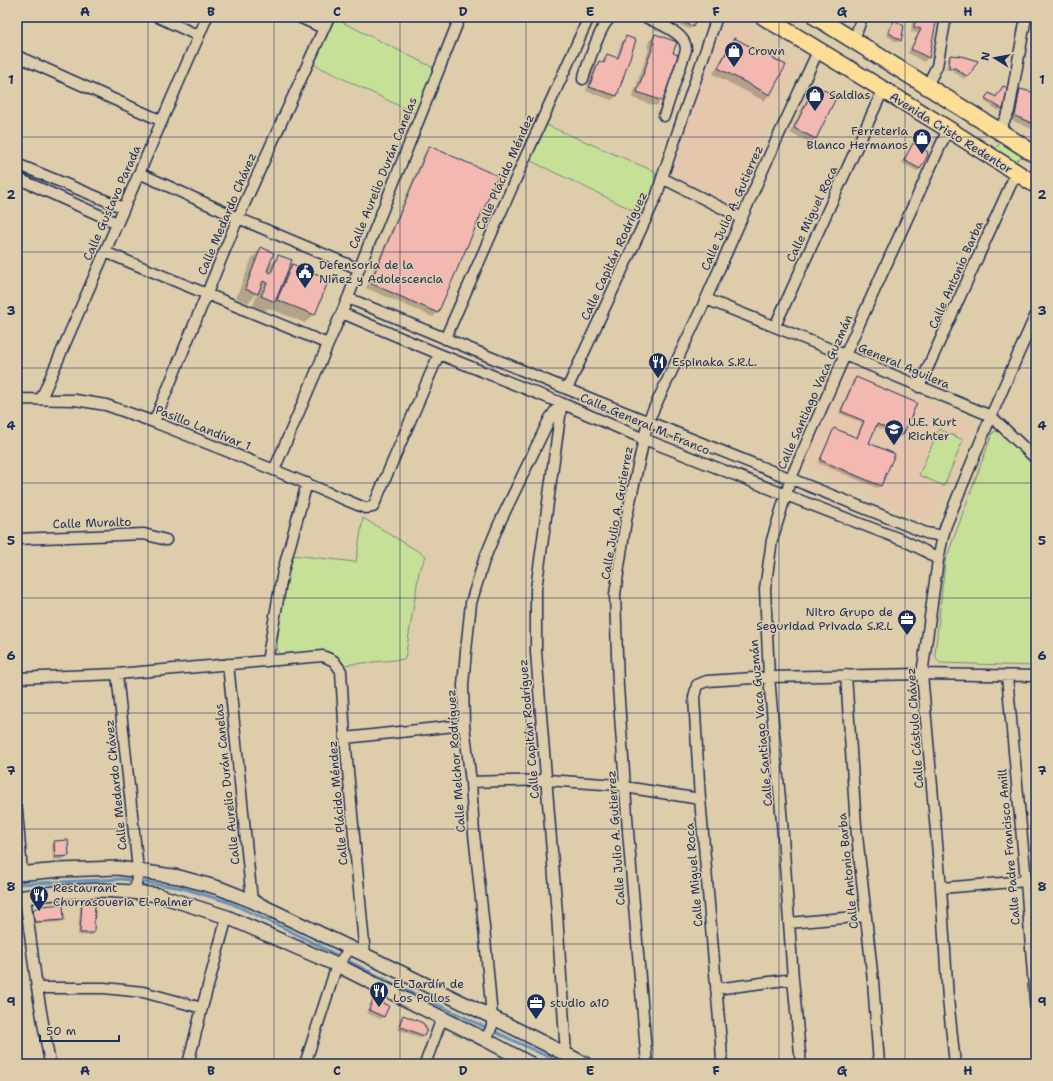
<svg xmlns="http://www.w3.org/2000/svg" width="1053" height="1081" viewBox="0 0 1053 1081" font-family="'Shantell Sans',sans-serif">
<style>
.built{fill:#e4c7ac}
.green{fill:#c6e097;stroke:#70887a}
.shadow{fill:#0003}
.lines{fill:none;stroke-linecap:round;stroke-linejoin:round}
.stream{stroke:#6891bc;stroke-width:3}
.building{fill:#f3b8b0;stroke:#1b2f5e}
.minor-casing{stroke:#1b2f5e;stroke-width:13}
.tertiary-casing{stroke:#1b2f5e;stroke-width:16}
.primary-casing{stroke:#1b2f5e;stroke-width:19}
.minor{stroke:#decdaa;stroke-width:10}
.tertiary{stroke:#decdaa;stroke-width:13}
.primary{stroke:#fedd96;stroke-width:16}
.grid{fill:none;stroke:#1b2f5e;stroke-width:1;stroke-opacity:0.55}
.labels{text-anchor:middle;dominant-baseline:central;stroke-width:3;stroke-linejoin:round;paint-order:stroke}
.poi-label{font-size:12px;fill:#1b2f5e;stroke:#decdaa;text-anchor:start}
.street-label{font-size:12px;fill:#1b2f5e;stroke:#decdaa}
.neatline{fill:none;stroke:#1b2f5e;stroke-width:1.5}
.grid-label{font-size:13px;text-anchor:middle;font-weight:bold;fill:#1b2f5e}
</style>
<rect width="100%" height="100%" fill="#decdaa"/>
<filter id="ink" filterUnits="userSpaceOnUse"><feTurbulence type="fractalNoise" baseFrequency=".025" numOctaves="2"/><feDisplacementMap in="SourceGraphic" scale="8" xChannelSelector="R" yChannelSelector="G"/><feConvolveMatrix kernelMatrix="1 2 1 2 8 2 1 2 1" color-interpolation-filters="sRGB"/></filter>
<g filter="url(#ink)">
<path class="built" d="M 728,18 L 736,19 L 798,64 L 735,202 L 729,205 L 676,179 L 671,173 L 722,23 Z
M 846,367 L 974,422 L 931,522 L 803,466 Z"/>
<path class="green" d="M 334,18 L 434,68 L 416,114 L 313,64 Z
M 544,124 L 656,172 L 654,190 L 643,215 L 529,160 Z
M 1001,141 L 1024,155 L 1018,159 L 1015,163 L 993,149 L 997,147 Z
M 939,429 L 963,440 L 944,486 L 919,475 Z
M 995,431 L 1000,432 L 1036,467 L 1036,666 L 940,663 L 937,660 L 935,654 L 945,562 L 992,434 Z
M 363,518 L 426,556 L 419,572 L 405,659 L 342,665 C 341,662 339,658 337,656 C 330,649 294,654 283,655 L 278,652 L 277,644 L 283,597 L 292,555 L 356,562 Z"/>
<path class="shadow" d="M 669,17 L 697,17 L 692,27 L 689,29 L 678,24 L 677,25 L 672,21 L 672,20 Z
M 913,17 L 936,17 L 928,57 L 924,62 L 908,53 L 918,33 L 911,32 Z
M 894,22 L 900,40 L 898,43 L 886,35 L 892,24 Z
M 655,35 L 662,100 L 656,106 L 632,98 L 649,49 L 647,48 L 649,41 Z
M 626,37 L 635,40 L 616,96 L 612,100 L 586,91 L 594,66 L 599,62 L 602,63 L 603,60 L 607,55 L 616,58 L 622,41 Z
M 734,39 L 785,65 L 769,95 L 764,101 L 713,74 L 729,45 Z
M 950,56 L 977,61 L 964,79 L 952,70 L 946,70 L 948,59 Z
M 815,87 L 815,138 L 811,143 L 790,133 L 810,91 Z
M 1021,91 L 1036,94 L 1036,131 L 1011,120 L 1016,95 Z
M 989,94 L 996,97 L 1001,108 L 999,111 L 984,101 Z
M 913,145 L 920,169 L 917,171 L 902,163 L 911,147 Z
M 429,147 L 496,177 L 437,313 L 433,317 L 366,288 L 425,152 Z
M 261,249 L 267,268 L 279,256 L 287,270 L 292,265 L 314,314 L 305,323 L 268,308 L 265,311 L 253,306 L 258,292 L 248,303 L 236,298 L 252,258 Z
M 856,378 L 902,435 L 900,437 L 875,426 L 867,443 L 893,455 L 880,486 L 877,488 L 818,463 L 832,432 L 834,429 L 856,438 L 862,423 L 839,413 L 853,380 Z
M 55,842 L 68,856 L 65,859 L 53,860 L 52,845 Z
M 82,904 L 93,933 L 90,936 L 78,935 L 80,907 Z
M 34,911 L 63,919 L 61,922 L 33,924 L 31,914 Z
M 374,1001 L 383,1017 L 381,1019 L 367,1013 L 371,1003 Z
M 404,1016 L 424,1036 L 421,1038 L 397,1029 L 401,1018 Z"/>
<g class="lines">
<path class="stream" d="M 17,884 L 122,879 L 182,888 L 228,902 L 286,929 L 390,982 L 563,1064"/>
</g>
<path class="building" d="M 674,17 L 698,17 L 693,27 L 682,21 L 680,23 L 674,18 Z
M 916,17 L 937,17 L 929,58 L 911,49 L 921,29 L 914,27 Z
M 894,20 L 904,26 L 901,41 L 888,32 Z
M 655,34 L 677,42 L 673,53 L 678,55 L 674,68 L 675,68 L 663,101 L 637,92 L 654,43 L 652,42 Z
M 626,36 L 636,40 L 617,96 L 589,87 L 599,61 L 604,63 L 607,54 L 618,58 Z
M 734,38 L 786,65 L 770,95 L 718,68 Z
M 950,55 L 961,56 L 978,61 L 968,77 L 955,68 L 949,68 Z
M 815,86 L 837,96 L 816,139 L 794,128 Z
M 1003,86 L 1008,88 L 1007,103 L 1002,109 L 985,98 L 989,93 L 996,97 Z
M 1020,89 L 1036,93 L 1036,125 L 1015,116 Z
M 913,143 L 927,151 L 928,155 L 920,169 L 904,160 Z
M 429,146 L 498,176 L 438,313 L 370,283 Z
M 261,247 L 274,253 L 267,271 L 271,273 L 278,255 L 292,260 L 275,302 L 261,296 L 267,283 L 263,281 L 258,294 L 245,289 Z
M 292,264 L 329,279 L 315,315 L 277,300 Z
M 856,377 L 917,403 L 903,435 L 877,424 L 869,443 L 895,454 L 881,486 L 820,460 L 834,428 L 857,438 L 864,421 L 841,411 Z
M 68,840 L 69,856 L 55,857 L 54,841 Z
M 82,903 L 95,904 L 94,933 L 80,933 Z
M 63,904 L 64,920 L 35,922 L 33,910 L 40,906 Z
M 373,999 L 389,1006 L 384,1017 L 369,1010 Z
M 403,1015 L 423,1023 L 427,1030 L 424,1036 L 399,1026 Z"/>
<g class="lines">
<g class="minor-casing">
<path id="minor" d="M 158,17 L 199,36
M 299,17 L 323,28
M 645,17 C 656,22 682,32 685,44 C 686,46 686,48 686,50 L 664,116
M 854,40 L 862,17
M 17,56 L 162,121
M 583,79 C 588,64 600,25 611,17
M 927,86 L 937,66 L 946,17
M 999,131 L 1009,111 L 1026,17
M 17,164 L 124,208
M 139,173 L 238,218 L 359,269
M 17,178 L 117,223
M 662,178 L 742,218
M 105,252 L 328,344
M 348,298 L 567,389 L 926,533 L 943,536
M 706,299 L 845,355 L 991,416 L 1036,459
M 342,313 L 439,354 L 561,403 L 644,439 L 786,495 L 905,541 L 925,551 L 938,560
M 775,326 L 883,90
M 445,339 L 525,158 L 589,17
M 919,387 L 1016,173
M 567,389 L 657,195 L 662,178 L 717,17
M 17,399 L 75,400 L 106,405 L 154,422 L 274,470 L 365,508 L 373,507 L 439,354
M 41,399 L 207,17
M 561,403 L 560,416 L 536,589 L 536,652 L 557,914 L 566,1055
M 154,422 L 238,218 L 329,17
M 274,470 L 348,298 L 359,269 L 460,17
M 17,539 L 144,534 L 166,540
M 267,661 L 283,571 L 307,483
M 228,664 L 242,802 L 252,901
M 117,674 L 138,870 L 135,892
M 846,675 L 856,826 L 873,981 L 879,1064
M 1007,676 L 1026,881 L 1036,1015
M 17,678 L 117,674 L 323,656 L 334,661 L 341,671 L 345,738 L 365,955
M 345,738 L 464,725
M 471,782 L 547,780 L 618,785 L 625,787 L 700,799
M 17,810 L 22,873
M 941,888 L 1026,881
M 25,897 L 37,988 L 50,1064
M 789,923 L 866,916
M 37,988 L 104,988 L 143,992 L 202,1008
M 716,989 L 793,979
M 486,1040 L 492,1026 L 492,1017 L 484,927 L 474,834 L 471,782 L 464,725 L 463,685 L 466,651 L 471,603 L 484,560 L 499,524 L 550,418 L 561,403
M 188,1064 L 202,1008 L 227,917
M 305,1064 L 337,965 L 350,949
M 425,1064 L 442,1018
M 647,1064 L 628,831 L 618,686 L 615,594 L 626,520 L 648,421 L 706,299 L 770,154 L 818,51
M 722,1064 L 721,1043 L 700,799 L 694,697 L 697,685 L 707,681 L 769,677 L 922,674 L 1036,676
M 801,1064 L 793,979 L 782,822 L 769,677 L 765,589 L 772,540 L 791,478 L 845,355 L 948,129
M 955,1064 L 948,999 L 941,888 L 922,674 L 938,560 L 943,536 L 946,525 L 991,416 L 1036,314"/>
</g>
<g class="tertiary-casing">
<path id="tertiary" d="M 17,874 L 60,870 L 118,868 L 179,877 L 219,888 L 252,901 L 365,955 L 492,1017 L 585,1064
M 17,898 L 62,892 L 102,890 L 131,892 L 158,895 L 227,917 L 337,965 L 486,1040 L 531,1064"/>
</g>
<g class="primary-casing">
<path id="primary" d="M 764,17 L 948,129 L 1036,185
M 816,17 L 999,131 L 1036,155"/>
</g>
<use href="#minor" class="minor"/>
<use href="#tertiary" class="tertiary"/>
<use href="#primary" class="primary"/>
</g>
</g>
<path class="grid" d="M 148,17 L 148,1064M 274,17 L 274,1064M 400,17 L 400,1064M 526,17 L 526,1064M 653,17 L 653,1064M 779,17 L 779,1064M 905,17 L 905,1064M 17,137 L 1036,137M 17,252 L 1036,252M 17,368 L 1036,368M 17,483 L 1036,483M 17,598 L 1036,598M 17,713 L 1036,713M 17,829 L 1036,829M 17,944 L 1036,944"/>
<defs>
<g id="shop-pin" transform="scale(1)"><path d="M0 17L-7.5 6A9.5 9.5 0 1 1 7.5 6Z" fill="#1b2f5e" stroke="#decdaa"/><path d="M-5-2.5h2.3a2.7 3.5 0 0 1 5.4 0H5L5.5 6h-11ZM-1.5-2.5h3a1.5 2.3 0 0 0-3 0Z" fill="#fff"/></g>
<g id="civic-pin" transform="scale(1)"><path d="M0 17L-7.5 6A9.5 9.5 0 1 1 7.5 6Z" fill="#1b2f5e" stroke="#decdaa"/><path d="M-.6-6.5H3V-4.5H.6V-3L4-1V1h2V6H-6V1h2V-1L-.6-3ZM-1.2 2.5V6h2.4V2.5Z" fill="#fff"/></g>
<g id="restaurant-pin" transform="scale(1)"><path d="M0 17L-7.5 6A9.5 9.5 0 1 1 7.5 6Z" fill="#1b2f5e" stroke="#decdaa"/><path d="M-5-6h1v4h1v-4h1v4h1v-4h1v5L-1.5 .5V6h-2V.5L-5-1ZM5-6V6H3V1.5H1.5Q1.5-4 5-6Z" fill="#fff"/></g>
<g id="school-pin" transform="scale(1)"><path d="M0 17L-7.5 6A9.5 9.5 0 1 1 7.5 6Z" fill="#1b2f5e" stroke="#decdaa"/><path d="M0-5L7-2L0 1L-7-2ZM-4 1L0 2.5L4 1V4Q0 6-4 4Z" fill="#fff"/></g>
<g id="office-pin" transform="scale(1)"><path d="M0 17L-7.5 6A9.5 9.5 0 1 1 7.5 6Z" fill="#1b2f5e" stroke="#decdaa"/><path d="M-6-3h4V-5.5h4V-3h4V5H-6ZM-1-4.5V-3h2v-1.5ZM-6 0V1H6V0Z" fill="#fff"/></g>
</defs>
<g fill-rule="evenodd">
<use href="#shop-pin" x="734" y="51"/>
<use href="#shop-pin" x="815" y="95"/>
<use href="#shop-pin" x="922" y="138"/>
<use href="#civic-pin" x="305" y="272"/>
<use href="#restaurant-pin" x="658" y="362"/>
<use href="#school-pin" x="894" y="429"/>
<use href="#office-pin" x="907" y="619"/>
<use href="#restaurant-pin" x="39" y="895"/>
<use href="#restaurant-pin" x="379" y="991"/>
<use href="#office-pin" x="536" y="1003"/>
</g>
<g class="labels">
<g class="poi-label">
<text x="748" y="51">Crown</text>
<text x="829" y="95">Saldias</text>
<text x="908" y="131" text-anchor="end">Ferreteria<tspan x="908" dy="14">Blanco Hermanos</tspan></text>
<text x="319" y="265">Defensoria de la<tspan x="319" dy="14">Niñez y Adolescencia</tspan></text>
<text x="672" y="362">Espinaka S.R.L.</text>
<text x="908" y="422">U.E. Kurt<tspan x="908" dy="14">Richter</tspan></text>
<text x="893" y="612" text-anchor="end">Nitro Grupo de<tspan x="893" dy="14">Seguridad Privada S.R.L</tspan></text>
<text x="53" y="888">Restaurant<tspan x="53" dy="14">Churrasoueria El Palmer</tspan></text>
<text x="393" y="984">El Jardín de<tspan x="393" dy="14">Los Pollos</tspan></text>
<text x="550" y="1003">studio a10</text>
</g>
<g class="street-label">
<text transform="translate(951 133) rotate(32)">Avenida Cristo Redentor</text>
<text transform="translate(505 172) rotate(-66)">Calle Plácido Méndez</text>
<text transform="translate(383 173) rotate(-68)">Calle Aurelio Durán Canelas</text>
<text transform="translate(112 203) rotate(-66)">Calle Gustavo Parada</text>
<text transform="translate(732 208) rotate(-66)">Calle Julio A. Gutierrez</text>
<text transform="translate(227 214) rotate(-67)">Calle Medardo Chávez</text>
<text transform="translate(812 214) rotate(-65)">Calle Miguel Roca</text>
<text transform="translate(614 256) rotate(-65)">Calle Capitán Rodríguez</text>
<text transform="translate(956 275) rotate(-66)">Calle Antonio Barba</text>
<text transform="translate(904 366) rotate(23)">General Aguilera</text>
<text transform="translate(815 392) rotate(-66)">Calle Santiago Vaca Guzmán</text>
<text transform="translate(645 424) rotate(23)">Calle General M. Franco</text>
<text transform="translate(203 428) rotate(22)">Pasillo Landívar 1</text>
<text transform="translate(617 513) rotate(-80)">Calle Julio A. Gutierrez</text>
<text transform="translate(92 523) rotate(-2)">Calle Muralto</text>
<text transform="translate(761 723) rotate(-95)">Calle Santiago Vaca Guzmán</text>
<text transform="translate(915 728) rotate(-94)">Calle Cástulo Chávez</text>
<text transform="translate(529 729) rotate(-95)">Calle Capitán Rodríguez</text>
<text transform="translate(456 761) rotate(-94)">Calle Melchor Rodríguez</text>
<text transform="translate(227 784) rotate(-96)">Calle Aurelio Durán Canelas</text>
<text transform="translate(116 785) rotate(-96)">Calle Medardo Chávez</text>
<text transform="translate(338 803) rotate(-95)">Calle Plácido Méndez</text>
<text transform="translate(616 838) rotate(-94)">Calle Julio A. Gutierrez</text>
<text transform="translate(1009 847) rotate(-95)">Calle Padre Francisco Amill</text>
<text transform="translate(848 871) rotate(-96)">Calle Antonio Barba</text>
<text transform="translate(694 875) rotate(-95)">Calle Miguel Roca</text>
</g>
</g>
<rect width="1053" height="1081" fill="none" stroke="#decdaa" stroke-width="44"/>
<g transform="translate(995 58) rotate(281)" stroke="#decdaa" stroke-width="3" paint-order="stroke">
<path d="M0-3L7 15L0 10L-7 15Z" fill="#1b2f5e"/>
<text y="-6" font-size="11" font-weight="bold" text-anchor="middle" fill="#1b2f5e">N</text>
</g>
<path d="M40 1035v6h79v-6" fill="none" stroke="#1b2f5e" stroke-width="2"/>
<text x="46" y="1035" font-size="12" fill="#1b2f5e" stroke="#decdaa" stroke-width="3" paint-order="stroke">50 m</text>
<rect x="22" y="22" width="1009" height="1037" class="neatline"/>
<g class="grid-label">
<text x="85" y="16">A</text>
<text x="211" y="16">B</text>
<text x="337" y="16">C</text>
<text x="463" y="16">D</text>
<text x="590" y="16">E</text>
<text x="716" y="16">F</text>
<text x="842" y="16">G</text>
<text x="968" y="16">H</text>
<text x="11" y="84">1</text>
<text x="1042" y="84">1</text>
<text x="11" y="199">2</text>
<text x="1042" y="199">2</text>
<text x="11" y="315">3</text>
<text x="1042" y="315">3</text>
<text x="11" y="430">4</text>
<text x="1042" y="430">4</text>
<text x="11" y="545">5</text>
<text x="1042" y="545">5</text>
<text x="11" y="660">6</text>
<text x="1042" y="660">6</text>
<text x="11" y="775">7</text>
<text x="1042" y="775">7</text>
<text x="11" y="891">8</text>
<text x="1042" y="891">8</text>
<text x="11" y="1006">9</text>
<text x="1042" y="1006">9</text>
<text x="85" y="1075">A</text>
<text x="211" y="1075">B</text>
<text x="337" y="1075">C</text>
<text x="463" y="1075">D</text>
<text x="590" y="1075">E</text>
<text x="716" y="1075">F</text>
<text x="842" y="1075">G</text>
<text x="968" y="1075">H</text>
</g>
</svg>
